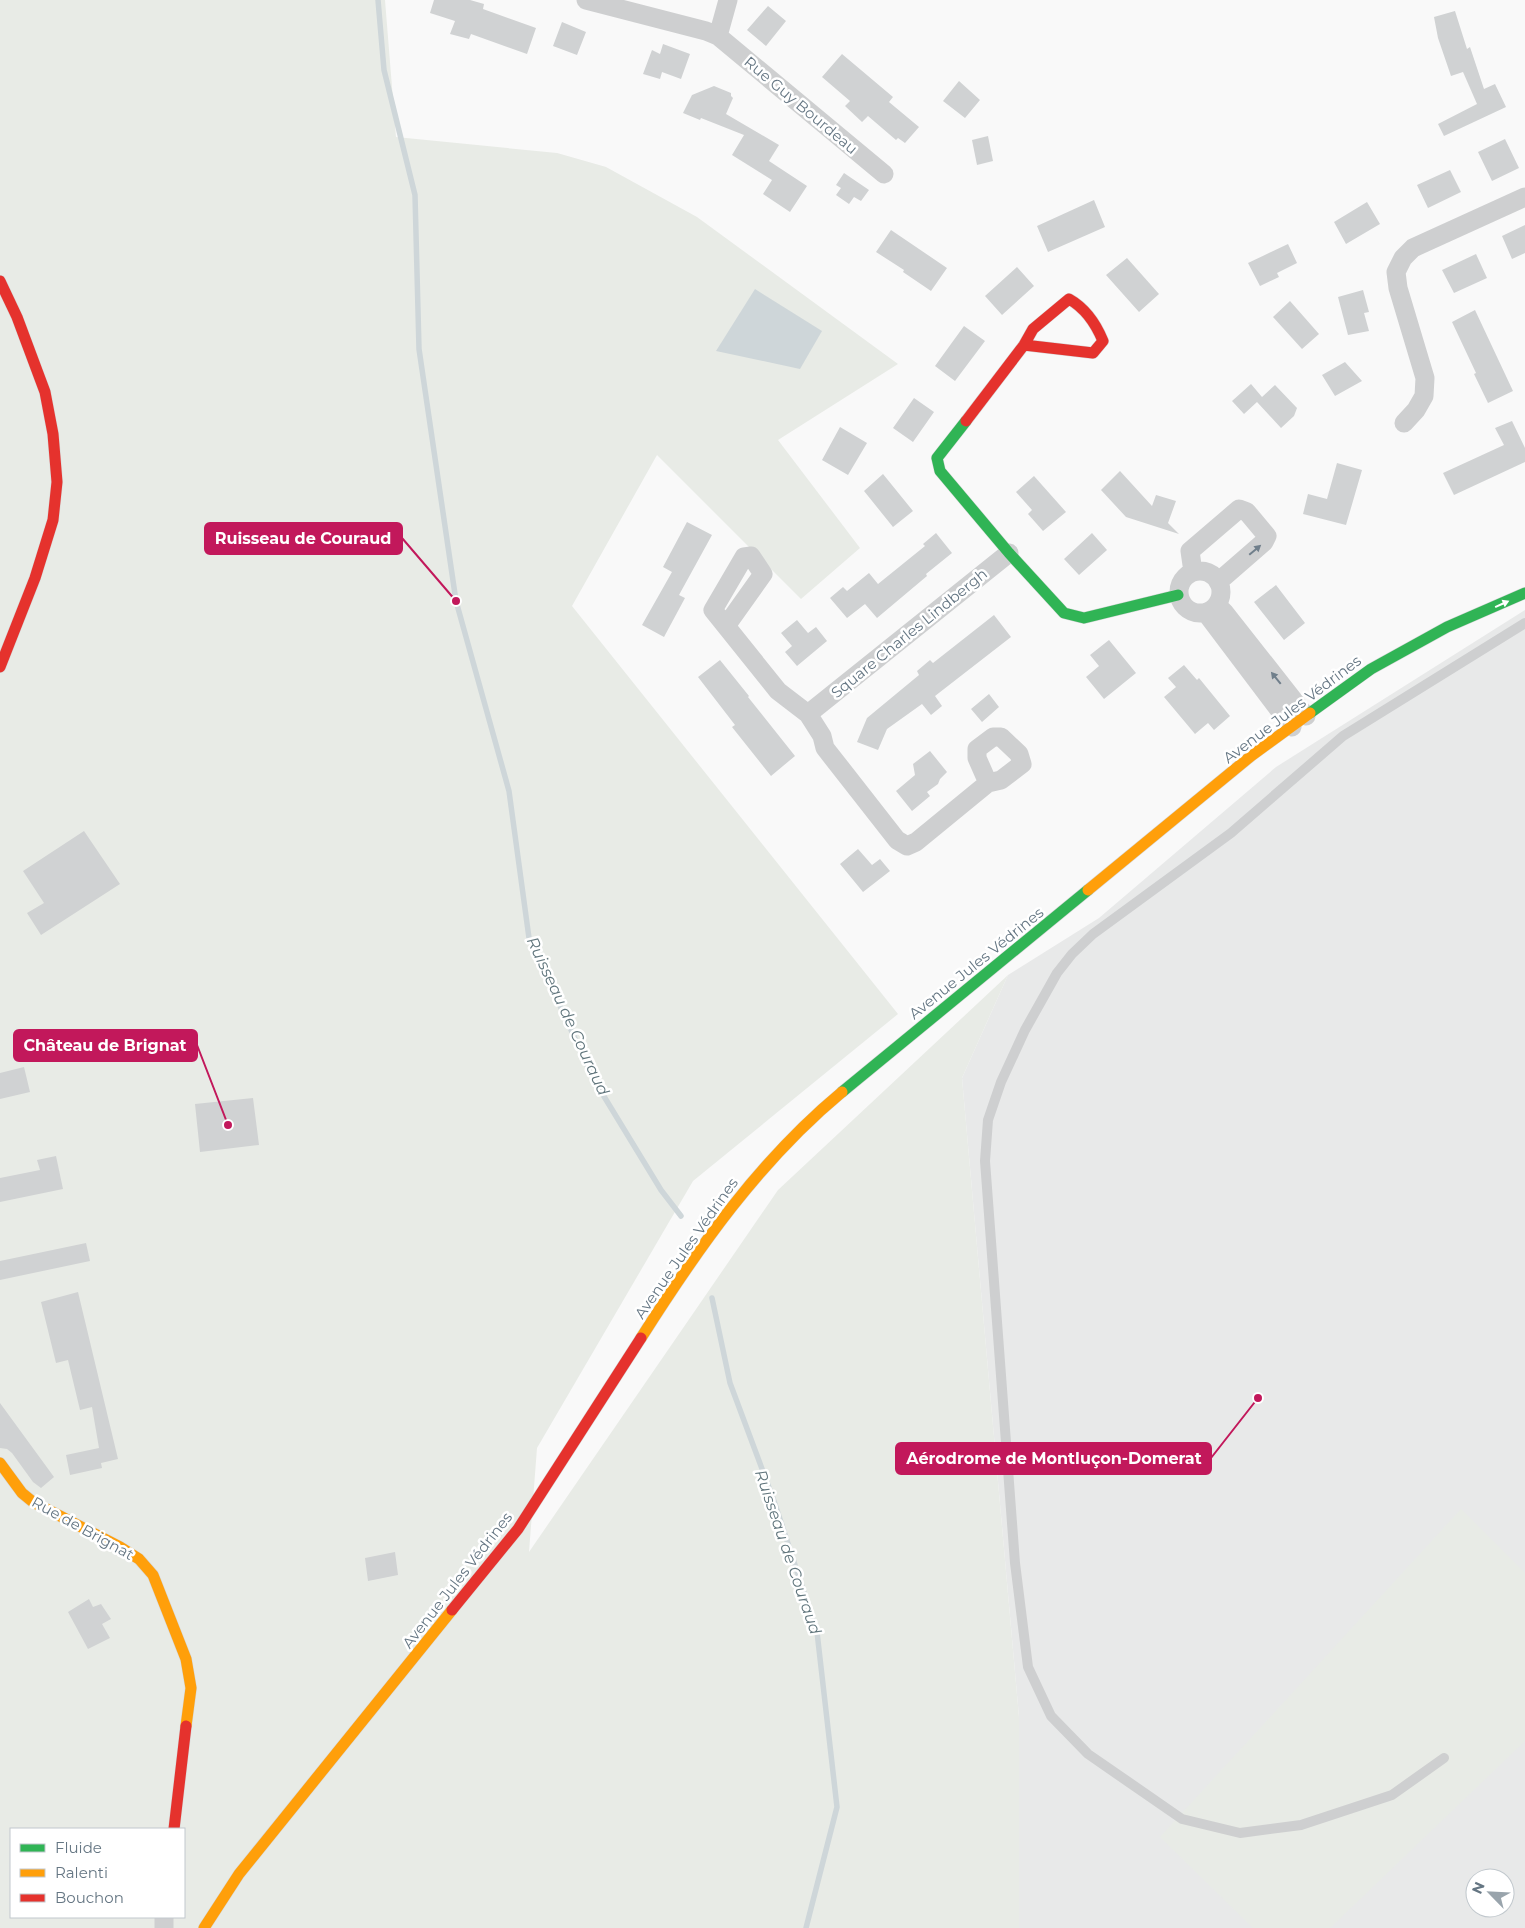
<svg xmlns="http://www.w3.org/2000/svg" width="1525" height="1928" viewBox="0 0 1525 1928" font-family="Montserrat,sans-serif">
<style>
.built{fill:#e8e9e9;fill-rule:evenodd}
.green{fill:#e8ebe6;fill-rule:evenodd}
.water{fill:#ced6d9}
.lines{fill:none;stroke-linecap:round;stroke-linejoin:round}
.stream{stroke:#ced6d9;stroke-width:5.5}
.building{fill:#d0d2d3}
.fast-casing{stroke:#d5d6d7;stroke-width:12}
.slow-casing{stroke:#d5d6d7;stroke-width:12}
.jam-casing{stroke:#d5d6d7;stroke-width:12}
.lane{stroke:#cecfd0;stroke-width:10}
.street{stroke:#cecfd0;stroke-width:19}
.fast{stroke:#30b455;stroke-width:11}
.slow{stroke:#ff9f0a;stroke-width:11}
.jam{stroke:#e5322d;stroke-width:11}
.oneway{fill:#707f8b}
.oneway2{fill:#fff}
.labels{text-anchor:middle;dominant-baseline:central;stroke-width:5;stroke-linejoin:round;paint-order:stroke}
.street-label{font-size:15px;fill:#657683;stroke:#fff}
.water-label{font-size:16px;font-style:italic;fill:#60757c;stroke:#fff}
.leader{fill:none;stroke:#c2185b;stroke-width:2}
.callout-dot{fill:#c2185b;stroke:#fff;stroke-width:2}
.callout{fill:#c2185b;stroke:#c2185b;stroke-width:2}
.callout-label{font-size:16px;text-anchor:middle;font-weight:bold;fill:#fff}
</style>
<rect width="100%" height="100%" fill="#f9f9f9"/>
<path class="built" d="M 1525,610 L 1525,1928 L 1019,1928 L 1019,1717 L 962,1078 L 1008,975 L 1099,918 L 1276,767 ZM 1475,1878 L 1505,1878 L 1505,1908 L 1475,1908 Z"/>
<path class="green" d="M 0,0 L 385,0 L 396,137 L 557,153 L 606,167 L 697,217 L 898,364 L 778,440 L 860,548 L 801,599 L 657,455 L 572,606 L 898,1014 L 693,1181 L 537,1448 L 529,1552 L 778,1190 L 1008,975 L 962,1078 L 1019,1717 L 1019,1928 L 0,1928 ZM 11,1829 L 184,1829 L 184,1917 L 11,1917 Z
M 1461,1509 L 1525,1573 L 1525,1741 L 1330,1928 L 1253,1928 L 1160,1837 Z"/>
<path class="water" d="M 755,289 L 822,331 L 800,369 L 716,351 Z"/>
<g class="lines">
<path class="stream" d="M 378,0 L 384,70 L 415,195 L 419,349 L 456,601 L 509,791 L 529,938 L 594,1080 L 661,1190 L 681,1216
M 712,1298 L 730,1383 L 774,1501 L 817,1632 L 837,1807 L 806,1928"/>
</g>
<path class="building" d="M 434,0 L 470,0 L 484,4 L 483,9 L 536,28 L 527,54 L 471,34 L 469,39 L 450,34 L 455,21 L 430,13 Z
M 768,6 L 786,21 L 766,46 L 747,30 Z
M 1455,11 L 1467,49 L 1470,47 L 1484,89 L 1495,84 L 1506,107 L 1444,136 L 1438,124 L 1477,104 L 1463,72 L 1451,76 L 1438,38 L 1434,17 Z
M 562,22 L 586,32 L 577,55 L 553,46 Z
M 663,44 L 690,54 L 681,79 L 662,72 L 660,79 L 643,74 L 652,50 L 660,54 Z
M 842,54 L 893,97 L 889,102 L 919,127 L 905,143 L 898,138 L 896,140 L 868,116 L 862,122 L 845,106 L 850,101 L 822,77 Z
M 959,81 L 980,100 L 965,118 L 943,101 Z
M 714,86 L 731,93 L 731,96 L 733,98 L 726,114 L 779,145 L 769,161 L 807,186 L 790,212 L 763,194 L 772,180 L 732,155 L 744,135 L 701,118 L 700,120 L 683,113 L 692,95 Z
M 988,136 L 993,161 L 977,165 L 972,140 Z
M 1505,139 L 1519,168 L 1492,181 L 1478,152 Z
M 1450,170 L 1461,192 L 1428,208 L 1417,185 Z
M 844,173 L 869,190 L 861,201 L 854,197 L 849,204 L 836,195 L 841,188 L 836,185 Z
M 1094,200 L 1105,227 L 1048,252 L 1037,226 Z
M 1367,202 L 1380,224 L 1346,244 L 1334,222 Z
M 1525,225 L 1525,253 L 1512,259 L 1502,236 Z
M 891,230 L 947,268 L 931,291 L 903,272 L 904,270 L 876,252 Z
M 1288,244 L 1297,263 L 1277,273 L 1279,277 L 1260,286 L 1248,263 Z
M 1476,254 L 1487,278 L 1454,293 L 1442,270 Z
M 1127,258 L 1159,294 L 1139,312 L 1106,275 Z
M 1017,267 L 1034,286 L 1002,315 L 985,296 Z
M 1363,290 L 1369,312 L 1364,313 L 1369,331 L 1348,335 L 1338,297 Z
M 1290,301 L 1319,334 L 1302,349 L 1273,317 Z
M 1475,310 L 1513,391 L 1488,403 L 1474,374 L 1476,373 L 1452,322 Z
M 964,326 L 985,341 L 955,381 L 935,366 Z
M 1345,362 L 1362,381 L 1335,396 L 1322,375 Z
M 1251,384 L 1262,397 L 1275,385 L 1297,408 L 1294,416 L 1281,428 L 1257,402 L 1244,414 L 1232,401 Z
M 914,398 L 934,412 L 913,442 L 893,428 Z
M 1512,421 L 1525,448 L 1525,462 L 1454,495 L 1443,473 L 1504,445 L 1495,428 Z
M 840,427 L 867,443 L 848,475 L 822,460 Z
M 1337,463 L 1362,470 L 1346,525 L 1303,514 L 1308,494 L 1327,499 Z
M 1120,471 L 1152,506 L 1156,495 L 1176,501 L 1168,523 L 1179,534 L 1126,517 L 1101,490 Z
M 883,474 L 913,511 L 893,527 L 864,491 Z
M 1034,476 L 1066,512 L 1043,531 L 1028,514 L 1032,510 L 1016,492 Z
M 687,522 L 712,535 L 679,595 L 685,598 L 664,637 L 642,625 L 672,572 L 663,567 Z
M 936,533 L 952,553 L 926,574 L 927,576 L 877,618 L 865,604 L 847,618 L 830,598 L 843,587 L 847,591 L 869,573 L 878,584 L 925,546 L 923,544 Z
M 1092,533 L 1107,550 L 1079,575 L 1064,559 Z
M 1276,585 L 1305,623 L 1284,640 L 1254,602 Z
M 994,615 L 1011,637 L 935,696 L 942,706 L 931,715 L 922,704 L 887,729 L 878,750 L 857,742 L 867,718 L 919,675 L 917,671 L 930,660 L 933,663 Z
M 797,620 L 808,633 L 816,627 L 827,641 L 797,666 L 785,652 L 792,646 L 781,633 Z
M 1109,640 L 1136,673 L 1104,699 L 1086,677 L 1099,666 L 1090,655 Z
M 720,660 L 749,696 L 748,697 L 795,756 L 771,776 L 732,727 L 735,725 L 698,677 Z
M 1184,665 L 1197,680 L 1199,678 L 1230,716 L 1214,730 L 1208,723 L 1195,734 L 1164,697 L 1176,687 L 1168,678 Z
M 989,694 L 999,707 L 982,722 L 971,709 Z
M 930,751 L 947,772 L 940,779 L 938,784 L 927,792 L 930,796 L 912,811 L 896,791 L 915,775 L 913,764 Z
M 84,831 L 120,884 L 41,935 L 27,913 L 44,903 L 23,871 Z
M 858,849 L 872,865 L 880,859 L 890,871 L 863,892 L 840,864 Z
M 24,1067 L 30,1092 L 0,1099 L 0,1073 Z
M 253,1098 L 259,1145 L 200,1152 L 195,1104 Z
M 56,1156 L 63,1189 L 0,1202 L 0,1178 L 40,1170 L 37,1160 Z
M 86,1243 L 90,1261 L 0,1280 L 0,1261 Z
M 78,1292 L 118,1459 L 101,1463 L 102,1468 L 70,1475 L 66,1455 L 99,1448 L 92,1407 L 80,1410 L 68,1360 L 56,1363 L 41,1302 Z
M 0,1403 L 54,1477 L 41,1488 L 33,1482 L 12,1453 L 7,1449 L 0,1448 Z
M 395,1552 L 398,1575 L 368,1581 L 365,1558 Z
M 89,1599 L 93,1607 L 101,1604 L 111,1619 L 102,1624 L 110,1638 L 88,1649 L 68,1612 Z"/>
<g class="lines">
<g class="fast-casing">
<path id="fast" d="M 966,421 L 937,458 L 940,471 L 1009,553 L 1064,613 L 1084,618 L 1178,595
M 1310,713 L 1371,669 L 1447,627 L 1525,593
M 842,1092 L 1088,890"/>
</g>
<g class="slow-casing">
<path id="slow" d="M 1088,890 L 1251,756 L 1310,713
M 641,1338 C 698,1248 759,1161 842,1092
M 0,1463 L 22,1493 L 33,1502 L 120,1547 L 139,1559 L 153,1575 L 186,1659 L 191,1688 L 186,1726
M 204,1928 L 239,1874 L 452,1610"/>
</g>
<g class="jam-casing">
<path id="jam" d="M 0,281 L 17,317 L 45,392 L 53,434 L 57,482 L 53,520 L 35,578 L 0,667
M 966,421 L 1024,345 L 1033,329 L 1069,299 C 1085,308 1096,324 1103,341 L 1093,353 L 1024,345
M 452,1610 L 518,1529 L 641,1338
M 174,1829 L 186,1726"/>
</g>
<path class="lane" d="M 1444,1758 L 1392,1795 L 1301,1825 L 1240,1833 L 1182,1819 L 1088,1754 L 1051,1716 L 1028,1667 L 1015,1563 L 985,1161 L 988,1120 L 1001,1082 L 1025,1030 L 1057,973 L 1072,954 L 1093,934 L 1231,833 L 1343,736 L 1525,623"/>
<path class="street" d="M 586,0 L 706,31 L 718,36 L 884,174
M 718,36 L 728,0
M 1404,423 L 1416,410 L 1424,396 L 1425,378 L 1398,288 L 1396,272 L 1403,258 L 1413,248 L 1525,197
M1179 592a21 21 0 1 1 42 0a21 21 0 1 1-42 0Z
M 1193,572 L 1190,551 L 1239,509 L 1247,512 L 1267,536 L 1264,542 L 1218,582
M 1217,605 L 1225,613 L 1306,716
M 1206,613 L 1292,727
M 726,626 L 763,574 L 751,556 L 744,557 L 713,610 L 778,691 L 808,714
M 988,783 L 977,758 L 977,749 L 993,737 L 1001,737 L 1019,754 L 1022,764 L 1001,780 L 988,783 L 916,842 L 907,846 L 897,840 L 825,748 L 822,736 L 808,714 L 1009,553
M 164,1928 L 164,1917"/>
<use href="#fast" class="fast"/>
<use href="#slow" class="slow"/>
<use href="#jam" class="jam"/>
</g>
<defs><path id="oneway-solid" d="M-6-.8H1V-3.2L6.5 0L1 3.2V.8H-6Z" transform="scale(1.25)"/></defs>
<g class="oneway">
<use href="#oneway-solid" transform="translate(1255 550) rotate(-40)"/>
<use href="#oneway-solid" transform="translate(1276 678) rotate(-129)"/>
</g>
<use class="oneway2" href="#oneway-solid" transform="translate(1502 604) rotate(-24)"/>
<g class="labels">
<g class="street-label">
<text transform="translate(801 105) rotate(40)">Rue Guy Bourdeau</text>
<text transform="translate(909 633) rotate(-39)">Square Charles Lindbergh</text>
<text transform="translate(1292 709) rotate(-37)">Avenue Jules Védrines</text>
<text transform="translate(976 963) rotate(-39)">Avenue Jules Védrines</text>
<text transform="translate(686 1248) rotate(-55)">Avenue Jules Védrines</text>
<text transform="translate(83 1528) rotate(29)">Rue de Brignat</text>
<text transform="translate(457 1580) rotate(-52)">Avenue Jules Védrines</text>
</g>
<g class="water-label">
<text transform="translate(568 1016) rotate(65)">Ruisseau de Couraud</text>
<text transform="translate(788 1552) rotate(71)">Ruisseau de Couraud</text>
</g>
</g>
<path class="leader" d="M456 601L402 538M228 1125L197 1045M1258 1398L1211 1458"/>
<g class="callout-dot">
<circle cx="456" cy="601" r="5"/>
<circle cx="228" cy="1125" r="5"/>
<circle cx="1258" cy="1398" r="5"/>
</g>
<g class="callout">
<rect x="205" y="523" width="197" height="31" rx="5"/>
<rect x="14" y="1030" width="183" height="31" rx="5"/>
<rect x="896" y="1443" width="315" height="31" rx="5"/>
</g>
<g class="callout-label">
<text x="303" y="544">Ruisseau de Couraud</text>
<text x="105" y="1051">Château de Brignat</text>
<text x="1054" y="1464">Aérodrome de Montluçon-Domerat</text>
</g>
<rect x="10" y="1828" width="175" height="90" fill="#ffffff" stroke="#c1c8cd"/>
<rect x="20" y="1844" width="25" height="8" fill="#30b455" stroke="#c1c8cd"/>
<text x="55" y="1853" font-size="15" fill="#657683">Fluide</text>
<rect x="20" y="1869" width="25" height="8" fill="#ff9f0a" stroke="#c1c8cd"/>
<text x="55" y="1878" font-size="15" fill="#657683">Ralenti</text>
<rect x="20" y="1894" width="25" height="8" fill="#e5322d" stroke="#c1c8cd"/>
<text x="55" y="1903" font-size="15" fill="#657683">Bouchon</text>
<g transform="translate(1490 1893) rotate(294)"><circle r="24" fill="#ffffff" stroke="#c1c8cd"/>
<path d="M0-4L9 19L0 12L-9 19Z" fill="#99a4ac"/>
<text y="-8" font-size="14" font-weight="bold" text-anchor="middle" fill="#657683">N</text>
</g>
</svg>
